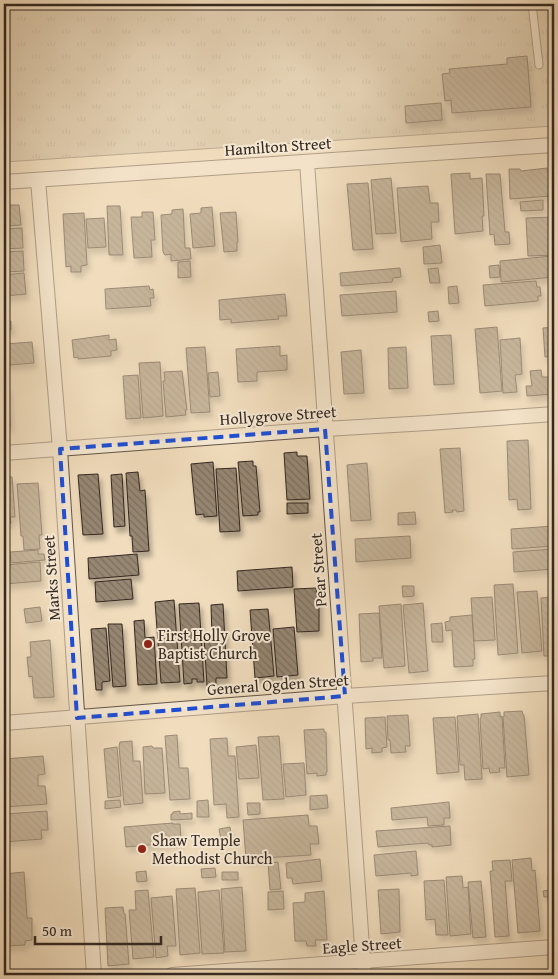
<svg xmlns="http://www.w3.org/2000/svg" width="558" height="979" viewBox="0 0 558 979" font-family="'Gentium Book Plus',serif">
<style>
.grass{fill:url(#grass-tufts);stroke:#827361}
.building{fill:url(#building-back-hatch);stroke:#342820;filter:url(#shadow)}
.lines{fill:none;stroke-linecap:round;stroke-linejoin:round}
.service-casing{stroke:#635547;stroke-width:9}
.minor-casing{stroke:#635547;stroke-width:16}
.service{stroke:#f6e9d4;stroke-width:7}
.minor{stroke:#f6e9d4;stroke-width:14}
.marked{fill:none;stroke:#1d4ed8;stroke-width:4;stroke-dasharray:10 6;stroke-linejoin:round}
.poi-dot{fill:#8f2418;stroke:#f6e9d4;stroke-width:2}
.labels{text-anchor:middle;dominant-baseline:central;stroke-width:4;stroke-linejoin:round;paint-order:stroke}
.street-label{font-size:16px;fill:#342820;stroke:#f6e9d4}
.poi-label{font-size:16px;fill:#342820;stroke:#f6e9d4;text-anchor:start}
</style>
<defs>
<pattern id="grass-tufts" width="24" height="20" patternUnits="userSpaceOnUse" patternTransform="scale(1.25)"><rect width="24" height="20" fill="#d1bea2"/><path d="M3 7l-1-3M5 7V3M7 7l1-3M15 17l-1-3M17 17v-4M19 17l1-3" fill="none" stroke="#b4a38b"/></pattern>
<pattern id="building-back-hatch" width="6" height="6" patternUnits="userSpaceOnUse" patternTransform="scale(1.25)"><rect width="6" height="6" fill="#968672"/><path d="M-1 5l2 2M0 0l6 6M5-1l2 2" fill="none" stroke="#7b6e5d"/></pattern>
<filter id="shadow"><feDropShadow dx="3" dy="5.5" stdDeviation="2.5" flood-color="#0004"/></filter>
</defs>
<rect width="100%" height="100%" fill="#f1ddbd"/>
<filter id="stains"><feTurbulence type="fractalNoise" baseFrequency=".004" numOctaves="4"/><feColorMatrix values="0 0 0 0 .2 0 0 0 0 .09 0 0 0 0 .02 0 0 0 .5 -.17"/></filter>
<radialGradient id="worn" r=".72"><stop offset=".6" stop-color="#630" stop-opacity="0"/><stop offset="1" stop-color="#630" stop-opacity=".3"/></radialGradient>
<path class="grass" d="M 4,4 L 548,4 L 554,126 L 4,162 Z"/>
<path class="building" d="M 527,56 L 531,107 L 452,113 L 451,100 L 445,101 L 442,74 L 450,73 L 449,69 L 507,64 L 507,58 Z
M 441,103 L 442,120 L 406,123 L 405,106 Z
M 547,168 L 547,170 L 549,170 L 551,196 L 510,199 L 509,169 L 520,169 L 521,171 Z
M 470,173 L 470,179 L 482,178 L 484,216 L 482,216 L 483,231 L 455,234 L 451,174 Z
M 486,174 L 500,174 L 505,232 L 509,232 L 510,244 L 495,245 L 494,234 L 490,235 Z
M 391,178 L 396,233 L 376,234 L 371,180 Z
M 368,183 L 373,249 L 353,250 L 347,184 Z
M 428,186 L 430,203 L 438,203 L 439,222 L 431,222 L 432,239 L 401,242 L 397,188 Z
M 543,200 L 543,210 L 521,211 L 520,202 Z
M 4,205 L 19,205 L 21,225 L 4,226 Z
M 107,206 L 120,206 L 123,255 L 109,255 Z
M 212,207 L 215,246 L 193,248 L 190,214 L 201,213 L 201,208 Z
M 183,209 L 185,248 L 190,248 L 191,259 L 171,261 L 171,254 L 165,255 L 163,252 L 161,215 L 172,214 L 172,210 Z
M 142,212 L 153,212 L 155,240 L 151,240 L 152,257 L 134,258 L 131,217 L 142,217 Z
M 236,212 L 238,242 L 237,242 L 237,251 L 224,252 L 220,213 Z
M 84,213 L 87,265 L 81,266 L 81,272 L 71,272 L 71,266 L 66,267 L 63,214 Z
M 553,217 L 554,255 L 528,256 L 526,218 Z
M 104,218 L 106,247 L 88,248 L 86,219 Z
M 22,228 L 23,248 L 4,249 L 4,229 Z
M 440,245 L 442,263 L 424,264 L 423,247 Z
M 23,251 L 24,271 L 4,272 L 4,252 Z
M 552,256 L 554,277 L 501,282 L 500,261 Z
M 190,261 L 191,277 L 178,278 L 178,262 Z
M 499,265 L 500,277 L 490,278 L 489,266 Z
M 400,268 L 401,277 L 393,278 L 392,282 L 341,286 L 340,273 Z
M 438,268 L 440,283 L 430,283 L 428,269 Z
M 24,273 L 26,294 L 4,296 L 4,275 Z
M 536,281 L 537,287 L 540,287 L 541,296 L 538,296 L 538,301 L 485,306 L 483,285 Z
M 149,286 L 150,290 L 153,289 L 154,298 L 150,298 L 151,306 L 106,309 L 105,289 Z
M 457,286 L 459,303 L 449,304 L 448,287 Z
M 396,291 L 397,312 L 342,316 L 340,295 Z
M 285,294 L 287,316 L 278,316 L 279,319 L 231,323 L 231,319 L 220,320 L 219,300 Z
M 438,311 L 439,321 L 429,322 L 428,312 Z
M 4,321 L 11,321 L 11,330 L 4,331 Z
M 497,327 L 502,391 L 480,393 L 475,329 Z
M 554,327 L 554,356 L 545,357 L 543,328 Z
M 109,335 L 109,340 L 116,339 L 117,350 L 111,351 L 111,356 L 78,359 L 78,357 L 74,358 L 72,340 Z
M 451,335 L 454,384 L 434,385 L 431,336 Z
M 520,338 L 522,374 L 515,375 L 517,392 L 503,393 L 500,340 Z
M 32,342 L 34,363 L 10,365 L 9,364 L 4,364 L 4,344 Z
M 280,346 L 280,356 L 287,355 L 287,370 L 257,372 L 257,381 L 238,382 L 236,349 Z
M 205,347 L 210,412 L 191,413 L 186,348 Z
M 406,347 L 408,388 L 389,389 L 388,348 Z
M 361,350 L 364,393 L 344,394 L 341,352 Z
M 160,362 L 163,416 L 143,418 L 139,363 Z
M 541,370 L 542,377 L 554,377 L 554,394 L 527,396 L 526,386 L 532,386 L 530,371 Z
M 182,371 L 187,410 L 185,410 L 186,415 L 166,417 L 163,381 L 165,381 L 164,372 Z
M 218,372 L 220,396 L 210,397 L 208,373 Z
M 138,375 L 141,418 L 126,419 L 123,376 Z
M 4,386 L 8,386 L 10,427 L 4,427 Z
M 528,440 L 531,509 L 518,510 L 517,499 L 509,500 L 507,441 Z
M 460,448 L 464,511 L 457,512 L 456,510 L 452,510 L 453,512 L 445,513 L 440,449 Z
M 297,452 L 297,456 L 307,456 L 310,499 L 287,500 L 284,453 Z
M 253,461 L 253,466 L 256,466 L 260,512 L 258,512 L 258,515 L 243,516 L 238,462 Z
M 213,462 L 217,516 L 204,517 L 204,514 L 196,515 L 191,464 Z
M 367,463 L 371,520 L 351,521 L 347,465 Z
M 236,468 L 240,531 L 220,532 L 216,469 Z
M 138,472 L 140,491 L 145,490 L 149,551 L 133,552 L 132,536 L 130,536 L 126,473 Z
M 98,474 L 103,534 L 83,535 L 78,475 Z
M 122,474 L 125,526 L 114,527 L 111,475 Z
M 4,477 L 12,477 L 15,517 L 10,517 L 11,523 L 4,523 Z
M 38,483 L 42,535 L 39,535 L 40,549 L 24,550 L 23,536 L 21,536 L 17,484 Z
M 287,503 L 308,503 L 308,513 L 287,514 Z
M 415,512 L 416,524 L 398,525 L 398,513 Z
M 554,526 L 554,546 L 512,549 L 511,529 Z
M 410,536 L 411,558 L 356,562 L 355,539 Z
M 554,549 L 554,569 L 514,572 L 513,552 Z
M 38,550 L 38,554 L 44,554 L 45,560 L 11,563 L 10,552 Z
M 137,554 L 139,575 L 89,579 L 88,558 Z
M 40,562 L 41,581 L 4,584 L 4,565 Z
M 292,567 L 293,587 L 238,591 L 237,571 Z
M 131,579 L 133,599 L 96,602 L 95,582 Z
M 513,584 L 518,653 L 498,655 L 494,585 Z
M 402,586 L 414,586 L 414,596 L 403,597 Z
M 316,588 L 317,597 L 319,597 L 319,631 L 297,632 L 294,589 Z
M 537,591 L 542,651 L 522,653 L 517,592 Z
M 492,597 L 495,640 L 474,641 L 471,598 Z
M 551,597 L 554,656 L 544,656 L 541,598 Z
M 174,600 L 180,682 L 161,683 L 155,602 Z
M 199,603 L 204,682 L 197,682 L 197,679 L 192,679 L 192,683 L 184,684 L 179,604 Z
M 423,603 L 428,671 L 409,673 L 403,605 Z
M 223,604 L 227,678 L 216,678 L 216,686 L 207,686 L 204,636 L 212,636 L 211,605 Z
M 401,604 L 405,666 L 384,668 L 379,606 Z
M 40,607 L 42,621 L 26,623 L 24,609 Z
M 268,609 L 274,676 L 255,678 L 250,610 Z
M 379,613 L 382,658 L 373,658 L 373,661 L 361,662 L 359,614 Z
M 472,615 L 475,659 L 473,659 L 473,666 L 454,667 L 452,630 L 446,631 L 445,622 L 450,621 L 450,617 Z
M 144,620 L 145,638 L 154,637 L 157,684 L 138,685 L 134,621 Z
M 442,623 L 443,642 L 432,642 L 431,624 Z
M 108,624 L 122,624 L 126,686 L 113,687 Z
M 294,627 L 298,675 L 277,677 L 273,629 Z
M 106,628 L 110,681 L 102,682 L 102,690 L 96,690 L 91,629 Z
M 50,640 L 54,697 L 34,698 L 32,676 L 29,677 L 27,657 L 31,657 L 30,642 Z
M 549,709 L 554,709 L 554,765 L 552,765 Z
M 522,711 L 523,715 L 524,715 L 529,775 L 507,777 L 503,717 L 504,717 L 504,712 Z
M 500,712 L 500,717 L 502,716 L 505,768 L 499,768 L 500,772 L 490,773 L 489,768 L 483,769 L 480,718 L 481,718 L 481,714 Z
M 478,714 L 482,779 L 465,780 L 464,765 L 460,765 L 457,716 Z
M 408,715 L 410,746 L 405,746 L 406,752 L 391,753 L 390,740 L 388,740 L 387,716 Z
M 385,717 L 387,747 L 382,748 L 382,752 L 372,753 L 372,748 L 366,749 L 365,718 Z
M 455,717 L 459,772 L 437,774 L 433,718 Z
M 324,729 L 324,732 L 326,732 L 327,772 L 326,772 L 326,775 L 317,776 L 317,773 L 307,774 L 304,730 Z
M 177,735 L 179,768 L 188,768 L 190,799 L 170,800 L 165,736 Z
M 279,736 L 284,799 L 263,800 L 258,737 Z
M 227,738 L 228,756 L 235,756 L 239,817 L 227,818 L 226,804 L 214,805 L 210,739 Z
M 132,741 L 133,761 L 140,761 L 143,803 L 124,805 L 119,746 L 120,742 Z
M 256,745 L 259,778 L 239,779 L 236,747 Z
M 152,746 L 153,748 L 162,748 L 165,793 L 145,794 L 143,747 Z
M 117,747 L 121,796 L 108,798 L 104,749 Z
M 43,756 L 45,774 L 38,775 L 38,786 L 45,786 L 47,804 L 4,807 L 4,759 Z
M 304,763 L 306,795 L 286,797 L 283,764 Z
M 327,795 L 328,808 L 310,810 L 310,796 Z
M 120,800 L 121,807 L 105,809 L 105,801 Z
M 208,800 L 209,817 L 197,817 L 197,801 Z
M 449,802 L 450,818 L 444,818 L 444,825 L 428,826 L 427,817 L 392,820 L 391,808 Z
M 247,803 L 260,803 L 260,814 L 248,815 Z
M 47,811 L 48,830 L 41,830 L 42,839 L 4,842 L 4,835 L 6,834 L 4,833 L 4,814 Z
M 180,811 L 180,814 L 192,813 L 192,819 L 171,820 L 171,814 L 173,814 L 173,812 Z
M 308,815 L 309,826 L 317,826 L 319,844 L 310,844 L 311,855 L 246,859 L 243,820 Z
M 173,823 L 173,824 L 180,824 L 181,842 L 126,847 L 124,827 Z
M 450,826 L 451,845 L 432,847 L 432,845 L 429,845 L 428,843 L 378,847 L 376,831 Z
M 230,827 L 232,838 L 221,839 L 219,829 Z
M 416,851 L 418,875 L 411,876 L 411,873 L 376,876 L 374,855 Z
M 531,858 L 532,871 L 535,870 L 540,931 L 518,933 L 512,860 Z
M 320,859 L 322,881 L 293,884 L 292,878 L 287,878 L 286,863 Z
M 510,860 L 512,881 L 505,881 L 509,936 L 495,937 L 490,871 L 493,871 L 492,861 Z
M 278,862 L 281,889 L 270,890 L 268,863 Z
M 215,868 L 216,877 L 202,878 L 201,869 Z
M 554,869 L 554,927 L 551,928 L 548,897 L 544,897 L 543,891 L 549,890 L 548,877 L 551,876 L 550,870 Z
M 146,871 L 147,881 L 137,882 L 136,872 Z
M 24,872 L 27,918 L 32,918 L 32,940 L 25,941 L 25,945 L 4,946 L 4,874 Z
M 222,872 L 238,872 L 238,880 L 222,880 Z
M 462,876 L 463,888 L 468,887 L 471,934 L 450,936 L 446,877 Z
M 444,880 L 448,935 L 436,935 L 435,919 L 426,920 L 424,881 Z
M 481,881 L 486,937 L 473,938 L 468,882 Z
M 242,887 L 246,951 L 225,952 L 221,889 Z
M 195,888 L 200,953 L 180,955 L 176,889 Z
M 399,889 L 400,932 L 381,934 L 378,890 Z
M 148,890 L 154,957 L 133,959 L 129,910 L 136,910 L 135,891 Z
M 219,890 L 224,953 L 202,954 L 198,892 Z
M 283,891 L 284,909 L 268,910 L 268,892 Z
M 324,891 L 327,940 L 315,940 L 316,946 L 307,946 L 306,941 L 295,941 L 293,903 L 305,902 L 305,893 Z
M 172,896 L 176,946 L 167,946 L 168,956 L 156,958 L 151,898 Z
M 123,907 L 124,914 L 125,914 L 129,964 L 108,966 L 105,908 Z"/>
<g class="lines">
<g class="service-casing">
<path id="service" d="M 532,4 L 539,65"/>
</g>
<g class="minor-casing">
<path id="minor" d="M 307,162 L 364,975
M 38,180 L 60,449 L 94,975
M 4,182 L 554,145
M 4,453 L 325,429 L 428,423 L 554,414
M 4,723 L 345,696 L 554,683
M 172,975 L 554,947"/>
</g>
<use href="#service" class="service"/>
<use href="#minor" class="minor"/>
</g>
<path d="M0 0H558V979H0ZM 325,429 L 345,696 L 77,718 L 60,449 Z" fill="#f1ddbd" fill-opacity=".55" fill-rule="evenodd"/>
<path class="marked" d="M 325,429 L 345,696 L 77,718 L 60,449 Z"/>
<g class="poi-dot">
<circle cx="148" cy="644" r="5"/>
<circle cx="142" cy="849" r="5"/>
</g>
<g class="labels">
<g class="street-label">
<text transform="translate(278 146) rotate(-4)">Hamilton Street</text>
<text transform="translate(278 415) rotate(-4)">Hollygrove Street</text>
<text transform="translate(318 570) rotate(-94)">Pear Street</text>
<text transform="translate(51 578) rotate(-94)">Marks Street</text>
<text transform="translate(278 684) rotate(-4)">General Ogden Street</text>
<text transform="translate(362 945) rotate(-4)">Eagle Street</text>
</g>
<g class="poi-label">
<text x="158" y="635">First Holly Grove<tspan x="158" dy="18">Baptist Church</tspan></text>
<text x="152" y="840">Shaw Temple<tspan x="152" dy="18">Methodist Church</tspan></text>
</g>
</g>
<rect width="558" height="979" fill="none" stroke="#f1ddbd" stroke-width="20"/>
<rect x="5" y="5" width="548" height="969" fill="none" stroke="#342820" stroke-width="2.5"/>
<rect x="10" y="10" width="538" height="959" fill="none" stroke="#342820"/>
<path d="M35 936v8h126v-8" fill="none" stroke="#342820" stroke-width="2.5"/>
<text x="42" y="936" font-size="15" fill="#342820" stroke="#f6e9d4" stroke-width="4" paint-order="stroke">50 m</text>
<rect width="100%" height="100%" filter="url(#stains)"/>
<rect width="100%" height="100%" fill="url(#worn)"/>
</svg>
